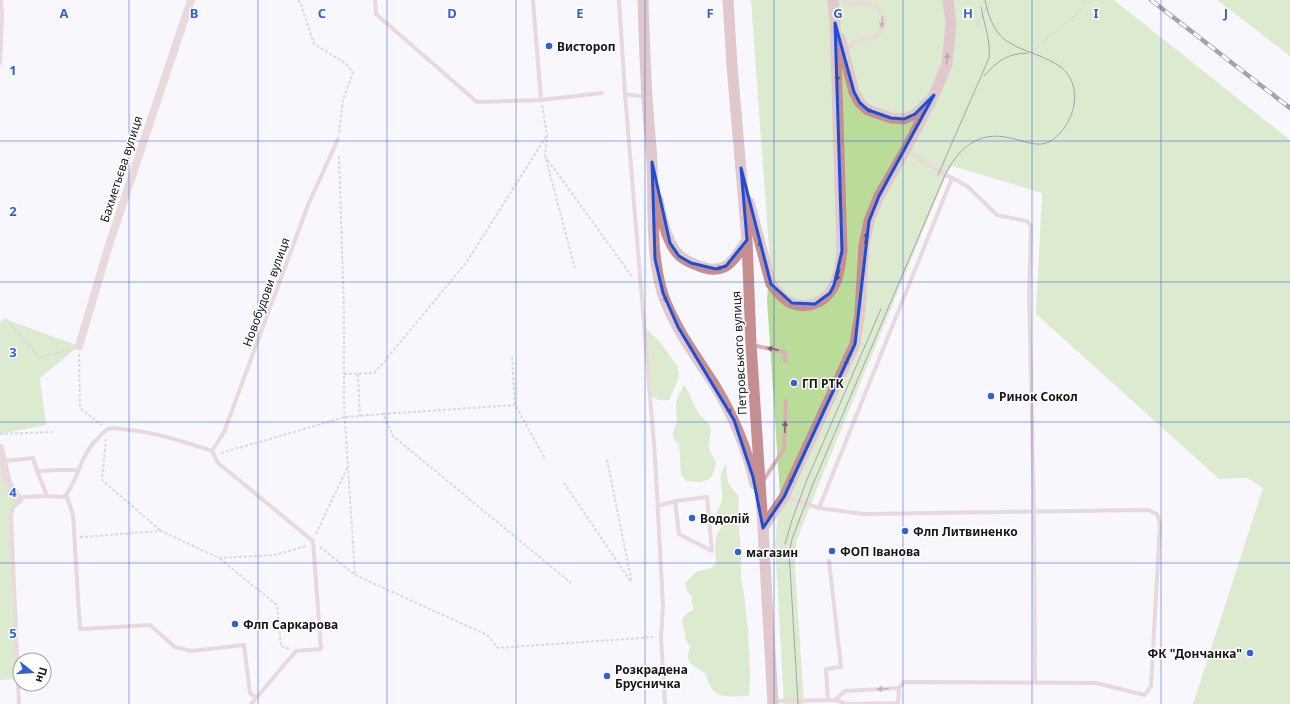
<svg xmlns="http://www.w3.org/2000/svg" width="1290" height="704" viewBox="0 0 1290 704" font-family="'Noto Sans',sans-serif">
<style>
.green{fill:#badc98}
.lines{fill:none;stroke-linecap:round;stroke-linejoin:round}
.path{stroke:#b4b3b8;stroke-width:2;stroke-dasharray:3 2;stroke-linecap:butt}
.lane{stroke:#d7b1b3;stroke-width:4}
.street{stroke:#d7b1b3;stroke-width:8}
.secondary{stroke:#c58e91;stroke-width:11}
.tram{stroke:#3e3d40;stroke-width:1}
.rail-casing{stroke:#3e3d40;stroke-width:4.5}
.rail{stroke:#fff;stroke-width:3;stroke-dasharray:9;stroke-linecap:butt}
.oneway{fill:#786466}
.oneway2{fill:#664d4f}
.marked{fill:none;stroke:#1d4ed8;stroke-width:3;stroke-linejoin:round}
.grid{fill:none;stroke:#3262d1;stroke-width:1;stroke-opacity:0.55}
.poi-dot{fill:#3262d1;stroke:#fff;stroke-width:1.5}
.labels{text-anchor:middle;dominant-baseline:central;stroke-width:3;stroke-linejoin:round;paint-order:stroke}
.poi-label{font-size:12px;font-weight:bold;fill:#181719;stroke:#fff;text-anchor:start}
.street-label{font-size:12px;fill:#181719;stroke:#fff}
.grid-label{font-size:13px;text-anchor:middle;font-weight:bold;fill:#3262d1;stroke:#fff;stroke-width:3;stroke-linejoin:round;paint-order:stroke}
</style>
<rect width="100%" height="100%" fill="#f8f7fd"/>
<path class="green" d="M 751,0 L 1114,0 L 1290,140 L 1290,704 L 1193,704 L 1263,488 L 1247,478 L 1219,479 L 1036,314 L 1042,193 L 952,166 L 946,175 L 818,486 L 797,540 L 795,554 L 795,567 L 804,704 L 784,704 L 775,544 L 780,494 L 767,300 L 770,264 Z
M 1217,0 L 1290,0 L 1290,56 Z
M 5,319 L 79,346 L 40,378 L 46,425 L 0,434 L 0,322 Z
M 645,327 L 660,342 L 677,366 L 679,373 L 678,380 L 669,400 C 660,401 655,400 649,393 Z
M 684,385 C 691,395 693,405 700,415 C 704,420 711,423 711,430 C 711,436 708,442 709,448 C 710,453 714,457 716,462 C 716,465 715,469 714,471 C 710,485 697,482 686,481 L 681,475 L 679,444 C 667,434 676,431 677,419 C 677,416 676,412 676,409 C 675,400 680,393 684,385 Z
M 0,448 L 8,483 L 19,500 L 11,515 L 18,679 L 0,680 Z
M 726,464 C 727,470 727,475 728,481 C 730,487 736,492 739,497 L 738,519 L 741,549 L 741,579 L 744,593 L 748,630 L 750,675 L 749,696 C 736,695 719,701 711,687 C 708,683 707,677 705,673 C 692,665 684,664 690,647 L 686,640 L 682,619 L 687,613 L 694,610 L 692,603 L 692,596 L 687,591 L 685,583 L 696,572 L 711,568 L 716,563 C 716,549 712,539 721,528 L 716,513 C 718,509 722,503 722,498 C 723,484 716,477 726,464 Z"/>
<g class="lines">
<path class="path" d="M 298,0 L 300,2 L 314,44 L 345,63 L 353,72 L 343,100 L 339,133
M 976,26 L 991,0
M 1030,53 L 1074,16 L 1086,0
M 542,105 L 547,135 L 545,155 L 575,269
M 339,156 L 344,313 L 344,406 L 355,575
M 545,156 L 633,278
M 5,319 L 40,358 L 71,349
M 79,354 L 80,408 L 102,425
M 512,357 L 515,405 L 546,460
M 344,374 L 374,373 L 383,363 L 466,263 L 547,135
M 358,374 L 360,416
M 383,414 L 515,405
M 0,434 L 52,432
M 106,439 L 102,480 L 161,531
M 221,453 L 345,417 L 383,414 L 393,436 L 571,583
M 607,460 L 632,583
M 564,483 L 631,582
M 316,534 L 348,466
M 80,537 L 161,531 L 219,558 L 275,555 L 306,546
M 320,547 L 355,575 L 487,635 L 498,648 L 654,637
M 220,559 L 277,605 L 281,646 L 290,649"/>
<path class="lane" d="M 375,0 L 376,14 L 477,102 L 541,100 L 602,93
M 533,0 L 541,100
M 619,0 L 625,94 L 655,457 L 663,606 L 661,637 L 665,704
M 844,0 C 854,8 866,0 876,6 C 880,9 883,14 884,19 C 885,27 879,35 871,38 C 866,39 861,38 856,41 C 851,44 849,48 845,52
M 0,63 L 2,15 L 1,0
M 625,94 L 647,97
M 952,178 L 967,186 L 997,215 L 1027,221 L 1031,226 L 1029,294 L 1034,512 L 1035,682
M 752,345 L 785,352 L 785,361
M 212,451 L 224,432 L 308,205 L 338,139
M 4,461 L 33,458 L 37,471
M 763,481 L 784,449 L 786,401
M 66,494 L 73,515 L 80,629 L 150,625 L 175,647 L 191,651 L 244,645 L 250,693 L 256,698
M 47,496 L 37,471 L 59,470 L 78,470
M 785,497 L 819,508 L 952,178 L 940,172 L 906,150
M 675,501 L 679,534 L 712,551
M 658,506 L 675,501 L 707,497 L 712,551
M 819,508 L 864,514 L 1148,510 L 1157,514 L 1160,524 L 1151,686 L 1145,695 L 1096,683 L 904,682 L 899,688
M 828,700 L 826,669 L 841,667 L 829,561
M 773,701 L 835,700 L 847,704 L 898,703 L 899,688 L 845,691 L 835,700
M 19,704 L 11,515 L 13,508 L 23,497 L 47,496 L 64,497 C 77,483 78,464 89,449 C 92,444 104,431 108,429 C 114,427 123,429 129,430 C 159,433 184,442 212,451 L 218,463 L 313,541 L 321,649 L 296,651 L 251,704"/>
<path class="street" d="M 79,346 L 109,245 L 191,0
M 0,448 L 8,483 L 19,500"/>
<path class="secondary" d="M 643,0 C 644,32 645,64 647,97 C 648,119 651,141 652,163 C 654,206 650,254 663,295 C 675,328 695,355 714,384 C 733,415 747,448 755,484
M 728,0 L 732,66 L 747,240 L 751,344 L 763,528 L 773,704
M 840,38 L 854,92 L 860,103 L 868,110 L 891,118 L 904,119 L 915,114 L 928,102
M 658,200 C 661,216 667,245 680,256 C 687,262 694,264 702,267 C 710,270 719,270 726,266 C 735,261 741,248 747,240
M 749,202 L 771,284 C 777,291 783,300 791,303 C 804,309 822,304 830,292 C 839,280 840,265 842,251 L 835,23 L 833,0
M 763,528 L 784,497 L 855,344 L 860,312 L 864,245 L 869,221 L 879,196 L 906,149 L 934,95 L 947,64 L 951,23 L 948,0"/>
<path class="tram" d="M 984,76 C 997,61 1008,53 1028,53
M 938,175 L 989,58 C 991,41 984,24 981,7
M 785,544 L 792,520 L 806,482 L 881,309
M 798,704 L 790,567 L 789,554 L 792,539 L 813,484 L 945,175 C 958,149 978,130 1010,138 C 1021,140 1031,145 1042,144 C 1050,143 1055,138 1060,133 C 1075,117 1081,90 1066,72 C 1056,60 1030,53 1015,46 C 1012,44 1008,42 1005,40 C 993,30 988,15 985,0"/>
<g class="rail-casing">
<path id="rail" d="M 1151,0 L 1290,108"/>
</g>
<use href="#rail" class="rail"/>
</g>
<defs><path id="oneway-solid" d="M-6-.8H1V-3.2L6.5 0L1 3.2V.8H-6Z"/></defs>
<g class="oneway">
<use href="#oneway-solid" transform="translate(882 22) rotate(95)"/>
<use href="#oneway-solid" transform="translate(773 349) rotate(-168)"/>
<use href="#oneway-solid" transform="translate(785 427) rotate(-89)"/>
<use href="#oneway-solid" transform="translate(883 689) rotate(177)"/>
</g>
<g class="oneway2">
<use href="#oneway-solid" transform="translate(947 59) rotate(-83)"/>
<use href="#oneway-solid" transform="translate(837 76) rotate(88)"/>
<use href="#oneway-solid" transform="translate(868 109) rotate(32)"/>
<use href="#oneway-solid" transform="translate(866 238) rotate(-78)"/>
<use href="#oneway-solid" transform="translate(761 246) rotate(-106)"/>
<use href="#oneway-solid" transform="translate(721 267) rotate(161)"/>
<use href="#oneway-solid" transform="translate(838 275) rotate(107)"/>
<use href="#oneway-solid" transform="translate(664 297) rotate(72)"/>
<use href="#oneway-solid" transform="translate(846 365) rotate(-66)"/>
<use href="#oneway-solid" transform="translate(728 409) rotate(61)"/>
<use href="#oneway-solid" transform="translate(791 483) rotate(-65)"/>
</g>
<path d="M0 0H1290V704H0ZM 835,23 L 854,92 L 860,103 L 868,110 L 891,118 L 904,119 L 915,114 L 934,95 L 879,196 L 869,221 L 855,344 L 784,497 L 763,528 L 753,477 L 734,420 L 678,327 L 663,293 L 655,259 L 652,162 L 670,243 L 679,256 L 691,263 L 716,269 L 726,266 L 747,240 L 741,168 L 771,284 L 792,303 L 815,304 L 830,293 L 834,285 L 842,251 Z" fill="#f8f7fd" fill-opacity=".55" fill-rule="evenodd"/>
<path class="marked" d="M 835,23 L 854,92 L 860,103 L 868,110 L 891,118 L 904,119 L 915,114 L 934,95 L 879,196 L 869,221 L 855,344 L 784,497 L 763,528 L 753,477 L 734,420 L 678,327 L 663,293 L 655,259 L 652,162 L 670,243 L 679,256 L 691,263 L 716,269 L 726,266 L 747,240 L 741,168 L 771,284 L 792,303 L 815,304 L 830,293 L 834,285 L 842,251 Z"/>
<path class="grid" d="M 129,0 L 129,704M 258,0 L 258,704M 387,0 L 387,704M 516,0 L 516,704M 645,0 L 645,704M 774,0 L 774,704M 903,0 L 903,704M 1032,0 L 1032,704M 1161,0 L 1161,704M 0,141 L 1290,141M 0,282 L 1290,282M 0,422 L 1290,422M 0,563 L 1290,563"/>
<g class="poi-dot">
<circle cx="549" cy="46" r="4"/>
<circle cx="794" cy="383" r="4"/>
<circle cx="991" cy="396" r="4"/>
<circle cx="692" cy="518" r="4"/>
<circle cx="905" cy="531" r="4"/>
<circle cx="832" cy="551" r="4"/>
<circle cx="738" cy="552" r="4"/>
<circle cx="235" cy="624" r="4"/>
<circle cx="1250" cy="653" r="4"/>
<circle cx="607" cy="676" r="4"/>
</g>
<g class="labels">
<g class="poi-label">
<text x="557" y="46">Вистороп</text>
<text x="802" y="383">ГП РТК</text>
<text x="999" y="396">Ринок Сокол</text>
<text x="700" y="518">Водолій</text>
<text x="913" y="531">Флп Литвиненко</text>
<text x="840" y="551">ФОП Іванова</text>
<text x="746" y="552">магазин</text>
<text x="243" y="624">Флп Саркарова</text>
<text x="1242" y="653" text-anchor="end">ФК "Дончанка"</text>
<text x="615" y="669">Розкрадена<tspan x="615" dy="14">Брусничка</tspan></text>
</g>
<g class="street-label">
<text transform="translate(121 169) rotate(-72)">Бахметьєва вулиця</text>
<text transform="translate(266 292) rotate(-70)">Новобудови вулиця</text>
<text transform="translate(739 353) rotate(-93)">Петровського вулиця</text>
</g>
</g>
<g class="grid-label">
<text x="64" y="18">A</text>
<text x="194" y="18">B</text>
<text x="322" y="18">C</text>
<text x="452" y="18">D</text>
<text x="580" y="18">E</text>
<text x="710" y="18">F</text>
<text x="838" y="18">G</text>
<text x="968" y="18">H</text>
<text x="1096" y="18">I</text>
<text x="1226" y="18">J</text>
<text x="13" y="75">1</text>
<text x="13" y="216">2</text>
<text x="13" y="357">3</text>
<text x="13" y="497">4</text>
<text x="13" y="638">5</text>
</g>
<g transform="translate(32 672) rotate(107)"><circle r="19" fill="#ffffff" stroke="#a3a2a3"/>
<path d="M0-3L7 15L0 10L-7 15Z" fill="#3262d1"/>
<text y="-6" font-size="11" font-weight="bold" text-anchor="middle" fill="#181719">Пн</text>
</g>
</svg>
